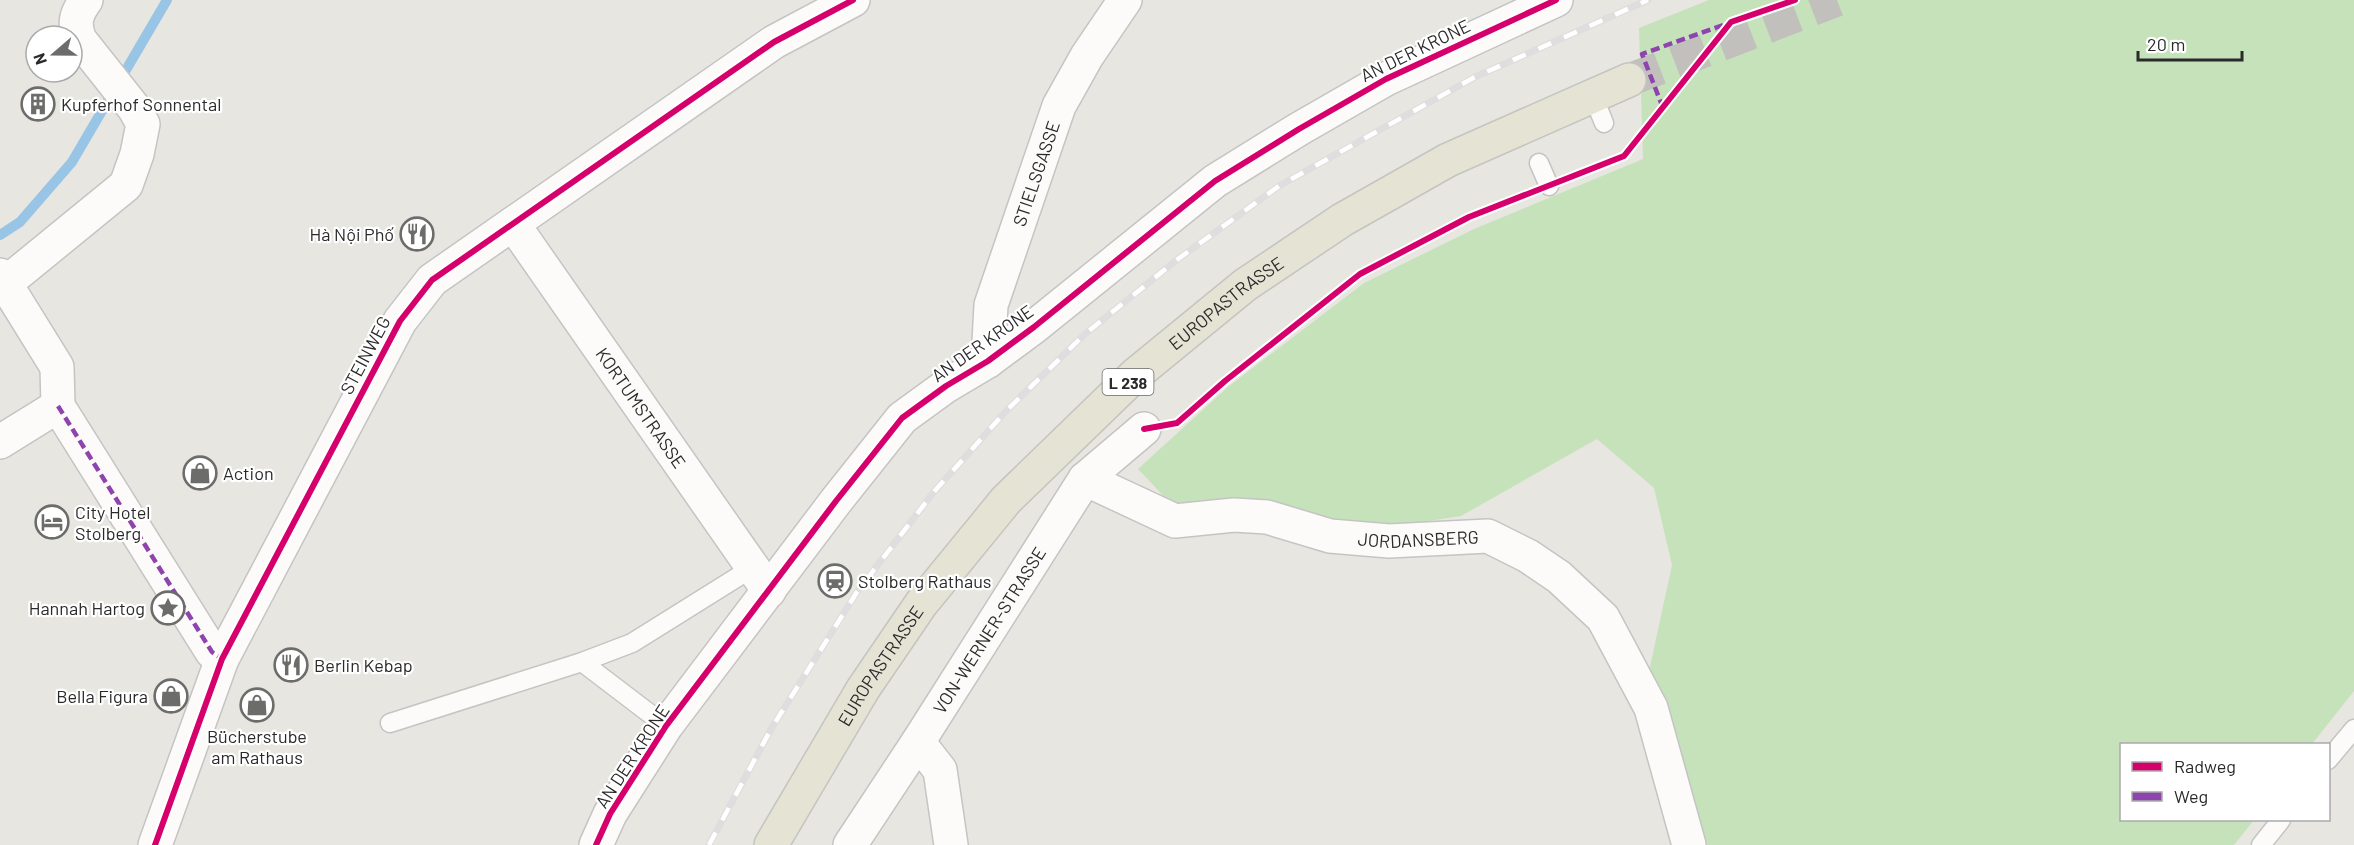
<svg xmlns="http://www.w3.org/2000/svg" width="2354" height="845" viewBox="0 0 2354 845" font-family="Barlow,sans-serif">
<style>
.green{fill:#c5e2bb}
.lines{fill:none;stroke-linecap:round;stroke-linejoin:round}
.stream{stroke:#98c4e5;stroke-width:10}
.primary-tunnel{stroke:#c2c0bc;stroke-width:33;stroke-dasharray:33 16;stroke-linecap:butt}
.lane-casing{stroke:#c5c4c5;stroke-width:21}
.street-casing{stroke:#c5c4c5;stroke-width:36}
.secondary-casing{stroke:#c5c4c5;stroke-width:36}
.primary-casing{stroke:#c4c4c1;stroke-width:36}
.lane{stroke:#fcfbfa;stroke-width:18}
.street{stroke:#fcfbfa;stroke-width:33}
.secondary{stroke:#fcfbfa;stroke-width:33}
.primary{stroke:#e5e3d4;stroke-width:33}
.rail-casing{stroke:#dedede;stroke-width:7}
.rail{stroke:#fff;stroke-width:4.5;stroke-dasharray:14;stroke-linecap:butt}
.quiet{stroke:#8e44ad;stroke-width:4.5;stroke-dasharray:9 4.5;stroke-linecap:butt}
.cycleway-casing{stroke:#fff;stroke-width:10}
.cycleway{stroke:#d6006c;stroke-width:6}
.labels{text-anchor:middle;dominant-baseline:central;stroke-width:4.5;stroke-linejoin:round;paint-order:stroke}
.shield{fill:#fff;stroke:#6a6a6a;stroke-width:1.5}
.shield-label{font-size:16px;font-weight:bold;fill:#2a2a2a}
.street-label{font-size:18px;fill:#2a2a2a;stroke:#fff}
.poi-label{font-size:18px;fill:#2a2a2a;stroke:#fff;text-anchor:start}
</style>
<rect width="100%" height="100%" fill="#e8e6e0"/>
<path class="green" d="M 1709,0 L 2354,0 L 2354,691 L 2312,744 L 2122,744 L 2122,820 L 2254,820 L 2234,845 L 1699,845 L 1648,676 L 1672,565 L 1654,488 L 1597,439 L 1461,516 L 1389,527 L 1175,508 L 1138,469 L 1229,386 L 1364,283 L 1474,229 L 1643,159 L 1639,28 Z"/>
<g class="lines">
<path class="stream" d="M 0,235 L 20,222 L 72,162 L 167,0"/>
<path class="primary-tunnel" d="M 1629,80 L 1837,0"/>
<g class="lane-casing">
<path id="lane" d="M 1593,96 L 1604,123
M 1539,163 L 1549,186
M 582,662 L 666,726
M 390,723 L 582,662 L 632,643 L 752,568
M 2328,760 L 2354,729
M 2261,845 L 2281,820"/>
</g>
<g class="street-casing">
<g id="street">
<path id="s1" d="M 513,224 L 769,591"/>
<path d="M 0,275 L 57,367 L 58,406 L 212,652 L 222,659"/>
<path d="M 6,283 L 126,185 L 137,154 L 143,124 L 134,108 L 80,40 C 73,23 76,14 86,0"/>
<path id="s2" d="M 988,361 L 991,305 L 1059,106 L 1087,56 L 1125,0"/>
<path d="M 0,442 L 58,406"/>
<path id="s3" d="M 1085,479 L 1175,521 L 1234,515 L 1267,517 L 1330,536 L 1389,541 L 1488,536 L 1528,556 L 1559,577 L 1603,618 L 1651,708 L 1689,845"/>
<path d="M 918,742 L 940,770 L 951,845"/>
<path d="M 155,845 L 222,659 L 400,321 L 432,280 L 774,42 L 853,0"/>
<path id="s4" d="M 850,845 L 918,742 L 1085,479 L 1144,429"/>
</g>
</g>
<g class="secondary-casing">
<path id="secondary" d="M 596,845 L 610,814 L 666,726 L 836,501 L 902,418 L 946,386 L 988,361 L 1034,327 L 1215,181 L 1299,129 L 1386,79 L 1556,0"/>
</g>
<g class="primary-casing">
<g id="primary">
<path id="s5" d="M 771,845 L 863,689 L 921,604 L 1006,500 L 1135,375 L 1245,285 L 1342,220 L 1448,160 L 1629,80"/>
</g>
</g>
<use href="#lane" class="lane"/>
<use href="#street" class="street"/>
<use href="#secondary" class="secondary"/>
<use href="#primary" class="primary"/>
<g class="rail-casing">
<path id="rail" d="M 709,845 L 771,729 L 857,592 L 933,493 L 1006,411 L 1085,334 L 1178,259 L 1279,186 L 1475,77 L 1648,0"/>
</g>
<use href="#rail" class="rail"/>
<path class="quiet" d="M 1663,108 L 1642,54 L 1726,24
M 58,406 L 212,652 L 222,659"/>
<g class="cycleway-casing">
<path id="cycleway" d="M 1144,429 L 1177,423 L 1225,381 L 1360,274 L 1469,217 L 1624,156 L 1731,22 L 1795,0
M 155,845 L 222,659 L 400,321 L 432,280 L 774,42 L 853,0
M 596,845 L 610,814 L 666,726 L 836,501 L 902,418 L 946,386 L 988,361 L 1034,327 L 1215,181 L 1299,129 L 1386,79 L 1556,0"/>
</g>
<use href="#cycleway" class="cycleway"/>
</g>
<defs>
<g id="building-ring" transform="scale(1.725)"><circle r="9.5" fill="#fff" stroke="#6c6c6a" stroke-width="1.5"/><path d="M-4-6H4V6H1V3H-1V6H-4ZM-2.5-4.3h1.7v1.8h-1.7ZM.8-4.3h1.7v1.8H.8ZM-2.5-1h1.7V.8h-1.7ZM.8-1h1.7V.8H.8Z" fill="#6c6c6a"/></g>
<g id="restaurant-ring" transform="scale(1.725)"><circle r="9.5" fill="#fff" stroke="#6c6c6a" stroke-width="1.5"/><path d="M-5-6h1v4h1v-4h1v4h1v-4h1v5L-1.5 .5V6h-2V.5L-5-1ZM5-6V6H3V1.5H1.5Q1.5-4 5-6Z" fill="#6c6c6a"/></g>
<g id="shop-ring" transform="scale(1.725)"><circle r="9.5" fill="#fff" stroke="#6c6c6a" stroke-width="1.5"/><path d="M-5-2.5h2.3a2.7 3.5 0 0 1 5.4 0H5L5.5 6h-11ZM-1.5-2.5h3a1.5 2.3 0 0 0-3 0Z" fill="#6c6c6a"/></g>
<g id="hotel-ring" transform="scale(1.725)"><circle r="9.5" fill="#fff" stroke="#6c6c6a" stroke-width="1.5"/><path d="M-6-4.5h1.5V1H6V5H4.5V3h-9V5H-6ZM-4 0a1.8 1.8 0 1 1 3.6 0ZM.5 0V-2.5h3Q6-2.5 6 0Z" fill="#6c6c6a"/></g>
<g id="station-ring" transform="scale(1.725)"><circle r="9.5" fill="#fff" stroke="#6c6c6a" stroke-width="1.5"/><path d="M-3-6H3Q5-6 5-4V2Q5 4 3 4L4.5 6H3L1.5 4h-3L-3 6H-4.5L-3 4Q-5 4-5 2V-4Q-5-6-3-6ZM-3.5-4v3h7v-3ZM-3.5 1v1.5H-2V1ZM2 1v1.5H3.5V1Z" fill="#6c6c6a"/></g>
<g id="sight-ring" transform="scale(1.725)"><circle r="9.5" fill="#fff" stroke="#6c6c6a" stroke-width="1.5"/><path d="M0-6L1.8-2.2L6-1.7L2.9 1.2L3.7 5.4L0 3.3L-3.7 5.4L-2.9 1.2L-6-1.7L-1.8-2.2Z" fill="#6c6c6a"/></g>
</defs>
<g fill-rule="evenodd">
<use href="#building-ring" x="38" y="104"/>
<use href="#restaurant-ring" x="417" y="234"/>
<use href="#shop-ring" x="200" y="473"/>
<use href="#hotel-ring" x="52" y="522"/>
<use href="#station-ring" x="835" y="581"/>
<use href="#sight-ring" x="168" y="608"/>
<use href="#restaurant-ring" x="291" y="665"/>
<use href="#shop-ring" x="171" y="696"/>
<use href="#shop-ring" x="257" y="705"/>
</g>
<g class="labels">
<rect class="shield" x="1102.5" y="369" width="51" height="26" rx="4.5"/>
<g class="shield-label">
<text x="1128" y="382">L 238</text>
</g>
<g class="street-label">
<text transform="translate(1415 50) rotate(-26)">AN DER KRONE</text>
<text stroke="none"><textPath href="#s2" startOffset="195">STIELSGASSE</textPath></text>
<text stroke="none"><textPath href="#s5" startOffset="714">EUROPASTRASSE</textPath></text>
<text transform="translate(982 343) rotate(-35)">AN DER KRONE</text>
<text transform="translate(365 355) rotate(-62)">STEINWEG</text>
<text stroke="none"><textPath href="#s1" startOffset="224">KORTUMSTRASSE</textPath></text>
<text stroke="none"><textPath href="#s3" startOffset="346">JORDANSBERG</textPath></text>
<text stroke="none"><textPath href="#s4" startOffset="256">VON-WERNER-STRASSE</textPath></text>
<text stroke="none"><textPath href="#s5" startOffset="210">EUROPASTRASSE</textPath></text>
<text transform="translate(632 756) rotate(-57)">AN DER KRONE</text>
</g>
<g class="poi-label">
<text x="61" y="104">Kupferhof Sonnental</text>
<text x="394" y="234" text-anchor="end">Hà Nội Phố</text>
<text x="223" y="473">Action</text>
<text x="75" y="512">City Hotel<tspan x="75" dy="21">Stolberg</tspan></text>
<text x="858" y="581">Stolberg Rathaus</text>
<text x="145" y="608" text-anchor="end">Hannah Hartog</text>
<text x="314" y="665">Berlin Kebap</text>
<text x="148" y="696" text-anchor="end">Bella Figura</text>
<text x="257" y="736" text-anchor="middle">Bücherstube<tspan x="257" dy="21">am Rathaus</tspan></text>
</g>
</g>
<rect x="2120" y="743" width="210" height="78" fill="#ffffff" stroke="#aaaaaa" stroke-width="1.5"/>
<rect x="2132" y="762" width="30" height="9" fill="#d6006c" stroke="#aaaaaa" stroke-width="1.5"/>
<text x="2174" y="773" font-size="18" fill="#2a2a2a">Radweg</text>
<rect x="2132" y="792" width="30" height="9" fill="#8e44ad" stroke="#aaaaaa" stroke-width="1.5"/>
<text x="2174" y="803" font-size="18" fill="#2a2a2a">Weg</text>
<g transform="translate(54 54) rotate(250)"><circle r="28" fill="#ffffff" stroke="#aaaaaa" stroke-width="1.5"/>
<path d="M0-4.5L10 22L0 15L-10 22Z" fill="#6c6c6a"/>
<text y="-9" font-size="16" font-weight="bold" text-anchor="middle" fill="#2a2a2a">N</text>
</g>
<path d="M2138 51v9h104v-9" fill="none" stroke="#2a2a2a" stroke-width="3"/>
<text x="2147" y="51" font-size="18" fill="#2a2a2a" stroke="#ffffff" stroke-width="4.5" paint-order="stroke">20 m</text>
</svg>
